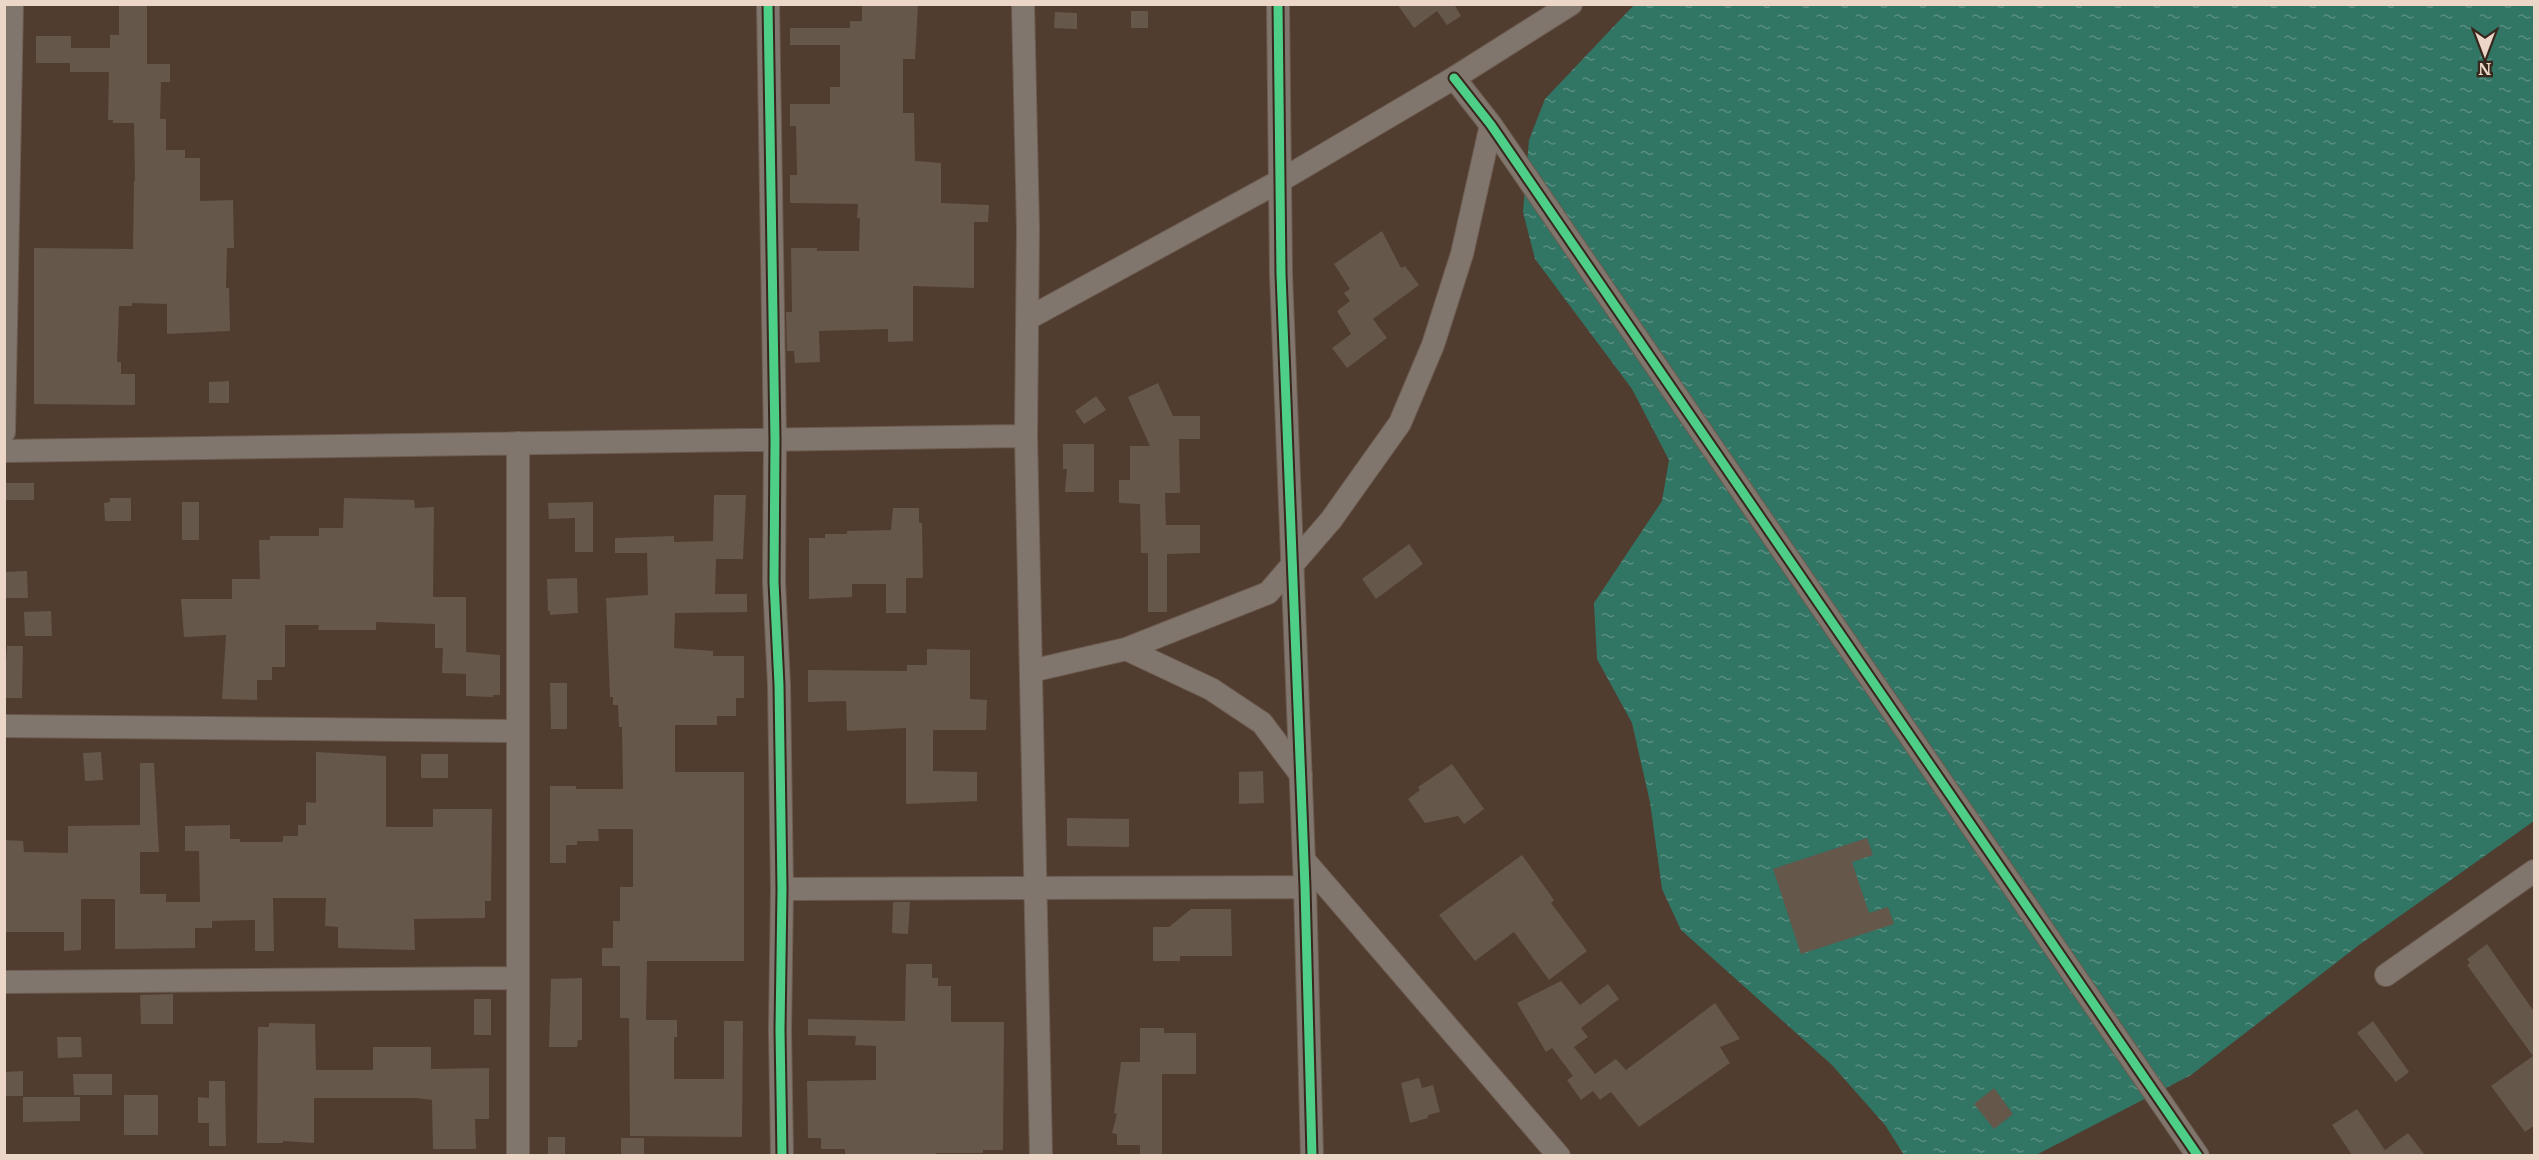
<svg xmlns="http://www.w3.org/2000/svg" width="2539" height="1160" viewBox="0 0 2539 1160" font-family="Merriweather,serif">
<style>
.water{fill:url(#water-ripples)}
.building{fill:#65574a}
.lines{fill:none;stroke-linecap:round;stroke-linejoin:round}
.street-casing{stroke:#6d5c50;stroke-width:24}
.street{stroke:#81766e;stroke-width:22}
.cycleway-casing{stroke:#37271c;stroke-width:13}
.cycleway{stroke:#4dcf88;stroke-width:9}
</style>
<defs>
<pattern id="water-ripples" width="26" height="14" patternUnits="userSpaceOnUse" patternTransform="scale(1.5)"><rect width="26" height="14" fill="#317565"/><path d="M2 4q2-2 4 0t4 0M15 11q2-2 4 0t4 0" fill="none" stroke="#598e80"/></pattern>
</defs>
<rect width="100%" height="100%" fill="#503d2f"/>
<path class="water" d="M 1634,5 L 2534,5 L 2534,821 L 2359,945 L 2191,1075 L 2036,1155 L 1904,1155 L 1885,1125 L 1832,1065 L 1681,930 L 1662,889 L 1650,802 L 1632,723 L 1597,659 L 1594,603 L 1662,501 L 1669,460 L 1632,389 L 1535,259 L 1523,212 L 1529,140 L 1545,99 Z"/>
<path class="building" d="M 119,4 L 147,4 L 147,64 L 170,64 L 170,82 L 161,82 L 160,119 L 166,119 L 166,150 L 185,150 L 185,158 L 200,158 L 200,201 L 233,200 L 234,248 L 227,248 L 226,288 L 229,288 L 230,331 L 167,334 L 167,304 L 132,303 L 132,306 L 119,306 L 117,362 L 121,362 L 121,374 L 135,374 L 135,405 L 34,404 L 34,248 L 133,249 L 134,181 L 135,181 L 134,123 L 113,123 L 113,120 L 108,120 L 109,72 L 70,72 L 70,63 L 36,63 L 36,36 L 71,36 L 71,48 L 110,48 L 110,35 L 119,35 Z
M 862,4 L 918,4 L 915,59 L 903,59 L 903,113 L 914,113 L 915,161 L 941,163 L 941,203 L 989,205 L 988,222 L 974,222 L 974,288 L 913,286 L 913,341 L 888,342 L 888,329 L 819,331 L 820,362 L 795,363 L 794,351 L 787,351 L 786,312 L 792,312 L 791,248 L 817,248 L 817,251 L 859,251 L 860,218 L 857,218 L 858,204 L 790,203 L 790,175 L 797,175 L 796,126 L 790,126 L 790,104 L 830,104 L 830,87 L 840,87 L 840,45 L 790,45 L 790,28 L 850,28 L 850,21 L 862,21 Z
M 1397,4 L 1454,4 L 1461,16 L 1447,25 L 1437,11 L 1414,28 Z
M 1131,11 L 1148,11 L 1148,28 L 1131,28 Z
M 1055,12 L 1077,13 L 1077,29 L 1054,28 Z
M 1382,231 L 1401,268 L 1405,266 L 1419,285 L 1373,319 L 1387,338 L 1347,368 L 1332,348 L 1351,334 L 1337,311 L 1350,301 L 1344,293 L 1350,289 L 1334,264 Z
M 229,381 L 229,403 L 209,403 L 209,382 Z
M 1158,383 L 1173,416 L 1200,416 L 1200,439 L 1179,439 L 1180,493 L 1165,493 L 1166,525 L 1200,525 L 1200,553 L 1167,554 L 1167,612 L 1148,612 L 1148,553 L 1141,553 L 1140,504 L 1119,503 L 1119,480 L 1130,480 L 1130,446 L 1150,446 L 1128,397 Z
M 1096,396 L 1106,410 L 1084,424 L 1075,411 Z
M 1063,444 L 1094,444 L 1094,492 L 1065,492 L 1067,469 L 1063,469 Z
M 4,483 L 34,483 L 34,500 L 4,500 Z
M 714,495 L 746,495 L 743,559 L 716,559 L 715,594 L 747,594 L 747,612 L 675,613 L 674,648 L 713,651 L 713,656 L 744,656 L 744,698 L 736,698 L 736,716 L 717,716 L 717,725 L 675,725 L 675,772 L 744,772 L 744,961 L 647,961 L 646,1020 L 677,1020 L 677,1037 L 674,1037 L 674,1079 L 724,1079 L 724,1021 L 743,1021 L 742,1137 L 630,1136 L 629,1018 L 620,1018 L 620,966 L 602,966 L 602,948 L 613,948 L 613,921 L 620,921 L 620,887 L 633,887 L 633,829 L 598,829 L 599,841 L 577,841 L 577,845 L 566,845 L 566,863 L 550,863 L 550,786 L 576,786 L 576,789 L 623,789 L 622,727 L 619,727 L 618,705 L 613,705 L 613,697 L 610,697 L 606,598 L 648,595 L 647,553 L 615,553 L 615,538 L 674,536 L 674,542 L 713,541 Z
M 110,498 L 131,498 L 131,521 L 105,521 L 104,503 L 110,502 Z
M 344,498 L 414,500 L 415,508 L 434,507 L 433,597 L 466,597 L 466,652 L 500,655 L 500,695 L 493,695 L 493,697 L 466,696 L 466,674 L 442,673 L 443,648 L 435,648 L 435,624 L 376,622 L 376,630 L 318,630 L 319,625 L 285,625 L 285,667 L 272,667 L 272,680 L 257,680 L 257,700 L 222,699 L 226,635 L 184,637 L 181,599 L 232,599 L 232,579 L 260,579 L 259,540 L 270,540 L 270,536 L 319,536 L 319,528 L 343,528 Z
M 182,502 L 199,502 L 199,540 L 182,540 Z
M 593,502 L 593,552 L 575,552 L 575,518 L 549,519 L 548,503 Z
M 893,508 L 919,508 L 919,523 L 922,523 L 923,578 L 906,578 L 906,613 L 886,613 L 886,584 L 852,584 L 852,597 L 809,599 L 809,538 L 825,538 L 825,534 L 847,534 L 847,531 L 891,530 Z
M 1409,544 L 1423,564 L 1376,599 L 1362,579 Z
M 27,571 L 28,598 L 4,598 L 4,572 Z
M 577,578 L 578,613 L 550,615 L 550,611 L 548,611 L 547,579 Z
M 51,611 L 52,636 L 25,636 L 24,612 Z
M 7,646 L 23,646 L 22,698 L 4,698 Z
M 927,649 L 970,650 L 970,699 L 987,700 L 986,730 L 933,730 L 933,771 L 977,772 L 977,801 L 906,804 L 906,728 L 847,731 L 846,701 L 808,702 L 808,670 L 907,671 L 907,665 L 927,665 Z
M 550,683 L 567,683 L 567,729 L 551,729 Z
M 101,752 L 103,780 L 85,781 L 83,753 Z
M 316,752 L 386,756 L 386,827 L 433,827 L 433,809 L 492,809 L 491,901 L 485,901 L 485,918 L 414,919 L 415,950 L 338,948 L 338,927 L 325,926 L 326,898 L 273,898 L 274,951 L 255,951 L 255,920 L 212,921 L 212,928 L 195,928 L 195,948 L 115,949 L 115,899 L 81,899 L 81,950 L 64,951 L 64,932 L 4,932 L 4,840 L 23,841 L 24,852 L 68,853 L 68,826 L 140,825 L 140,763 L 154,763 L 159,852 L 140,852 L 140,894 L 166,894 L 166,902 L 200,902 L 199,851 L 185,851 L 185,826 L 230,825 L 230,839 L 240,839 L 240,842 L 283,842 L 283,836 L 298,836 L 298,825 L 306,825 L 306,802 L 316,803 Z
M 421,754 L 448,754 L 448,778 L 421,778 Z
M 1452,764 L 1484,809 L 1464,824 L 1458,816 L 1425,823 L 1408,799 L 1420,790 L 1418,787 Z
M 1263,771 L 1264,803 L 1239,804 L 1239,772 Z
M 1067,818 L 1129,819 L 1129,847 L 1067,846 Z
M 1867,838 L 1873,855 L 1852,862 L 1869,913 L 1888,907 L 1894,924 L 1801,954 L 1773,869 Z
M 1522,855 L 1554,900 L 1551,903 L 1587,951 L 1549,980 L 1514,932 L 1475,961 L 1439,915 Z
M 893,902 L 910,902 L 908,934 L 892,933 Z
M 1191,909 L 1231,909 L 1232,956 L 1180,956 L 1180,961 L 1153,961 L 1153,927 L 1169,927 Z
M 2487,944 L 2535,1013 L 2535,1125 L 2525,1132 L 2491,1086 L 2533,1056 L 2467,965 L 2470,963 L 2467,959 Z
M 906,964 L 932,964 L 932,978 L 938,978 L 938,986 L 951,986 L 951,1022 L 1004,1022 L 1003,1150 L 983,1150 L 983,1153 L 936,1153 L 936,1155 L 845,1154 L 845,1149 L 821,1149 L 821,1138 L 808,1138 L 807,1081 L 876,1080 L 876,1046 L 855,1045 L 856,1036 L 808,1035 L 808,1019 L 905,1021 Z
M 582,978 L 582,1040 L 578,1040 L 577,1047 L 549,1047 L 551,979 Z
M 1561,981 L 1580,1005 L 1608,984 L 1619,999 L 1581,1028 L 1588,1037 L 1574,1047 L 1595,1074 L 1616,1059 L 1626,1070 L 1715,1003 L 1740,1039 L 1720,1047 L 1730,1063 L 1639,1127 L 1611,1092 L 1600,1100 L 1593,1091 L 1581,1100 L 1567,1080 L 1573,1076 L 1552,1048 L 1546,1052 L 1517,1003 Z
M 173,994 L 173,1024 L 141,1024 L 140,995 Z
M 474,999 L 491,999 L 491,1035 L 474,1035 Z
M 2373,1021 L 2409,1072 L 2396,1082 L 2357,1033 Z
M 269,1023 L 315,1024 L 316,1070 L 373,1070 L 373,1047 L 431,1047 L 431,1069 L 489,1068 L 489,1119 L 475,1119 L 476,1149 L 433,1149 L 432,1100 L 416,1098 L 314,1098 L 314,1143 L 283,1141 L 283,1143 L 257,1143 L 258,1027 L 269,1027 Z
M 1140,1028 L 1164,1028 L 1164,1033 L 1196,1033 L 1196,1074 L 1162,1074 L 1162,1155 L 1140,1155 L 1140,1145 L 1117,1145 L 1117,1134 L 1112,1133 L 1117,1114 L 1114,1113 L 1121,1062 L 1140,1062 Z
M 57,1037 L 81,1037 L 82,1057 L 58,1058 Z
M 23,1071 L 23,1096 L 4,1096 L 4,1072 Z
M 73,1074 L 112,1074 L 112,1095 L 74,1095 Z
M 1419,1078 L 1422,1088 L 1433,1085 L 1440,1112 L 1428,1115 L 1428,1118 L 1410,1123 L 1401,1083 Z
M 209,1081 L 225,1081 L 226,1146 L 209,1146 L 209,1123 L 198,1123 L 198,1097 L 209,1098 Z
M 1994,1088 L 2013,1114 L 1994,1129 L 1974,1104 Z
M 124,1095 L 158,1095 L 158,1135 L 124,1135 Z
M 23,1097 L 80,1097 L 80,1121 L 23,1122 Z
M 2357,1109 L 2385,1150 L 2408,1133 L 2425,1155 L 2352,1155 L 2332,1125 Z
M 548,1137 L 565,1137 L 565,1155 L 548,1155 Z
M 621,1138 L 644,1138 L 644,1155 L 621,1155 Z"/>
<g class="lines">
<g class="street-casing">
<path id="street" d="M 768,4 L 775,440 L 774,582 L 779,685 L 782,889 L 780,1030 L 782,1156
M 1023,4 L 1028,229 L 1026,436 L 1041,1156
M 1278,4 L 1281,274 L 1305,887 L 1312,1156
M 1454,78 L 1491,125 L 2198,1156
M 1027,319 L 1278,182 L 1454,78 L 1571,4
M 4,432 L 12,4
M 518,443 L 518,1156
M 4,451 L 1026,436
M 1126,649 L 1211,689 L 1262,723 L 1301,775
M 1031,671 L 1126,649 L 1268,593 L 1331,520 L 1400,423 L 1433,345 L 1462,254 L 1491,125
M 4,726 L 517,731
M 1304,860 L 1559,1156
M 782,889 L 1305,887
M 2386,975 L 2534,871
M 4,982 L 518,978"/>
</g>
<use href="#street" class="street"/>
<g class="cycleway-casing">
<path id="cycleway" d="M 768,4 L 775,440 L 774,582 L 779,685 L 782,889 L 780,1030 L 782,1156
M 1278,4 L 1281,274 L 1305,887 L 1312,1156
M 1454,78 L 1491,125 L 2198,1156"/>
</g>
<use href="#cycleway" class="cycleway"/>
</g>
<rect width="2539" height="1160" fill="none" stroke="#ecd6c8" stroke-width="12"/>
<g transform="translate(2485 54) rotate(180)" stroke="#37271c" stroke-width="4.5" paint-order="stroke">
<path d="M0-4.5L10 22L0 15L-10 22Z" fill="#ecd6c8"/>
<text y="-9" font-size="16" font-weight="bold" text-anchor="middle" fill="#ecd6c8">N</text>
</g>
</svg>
